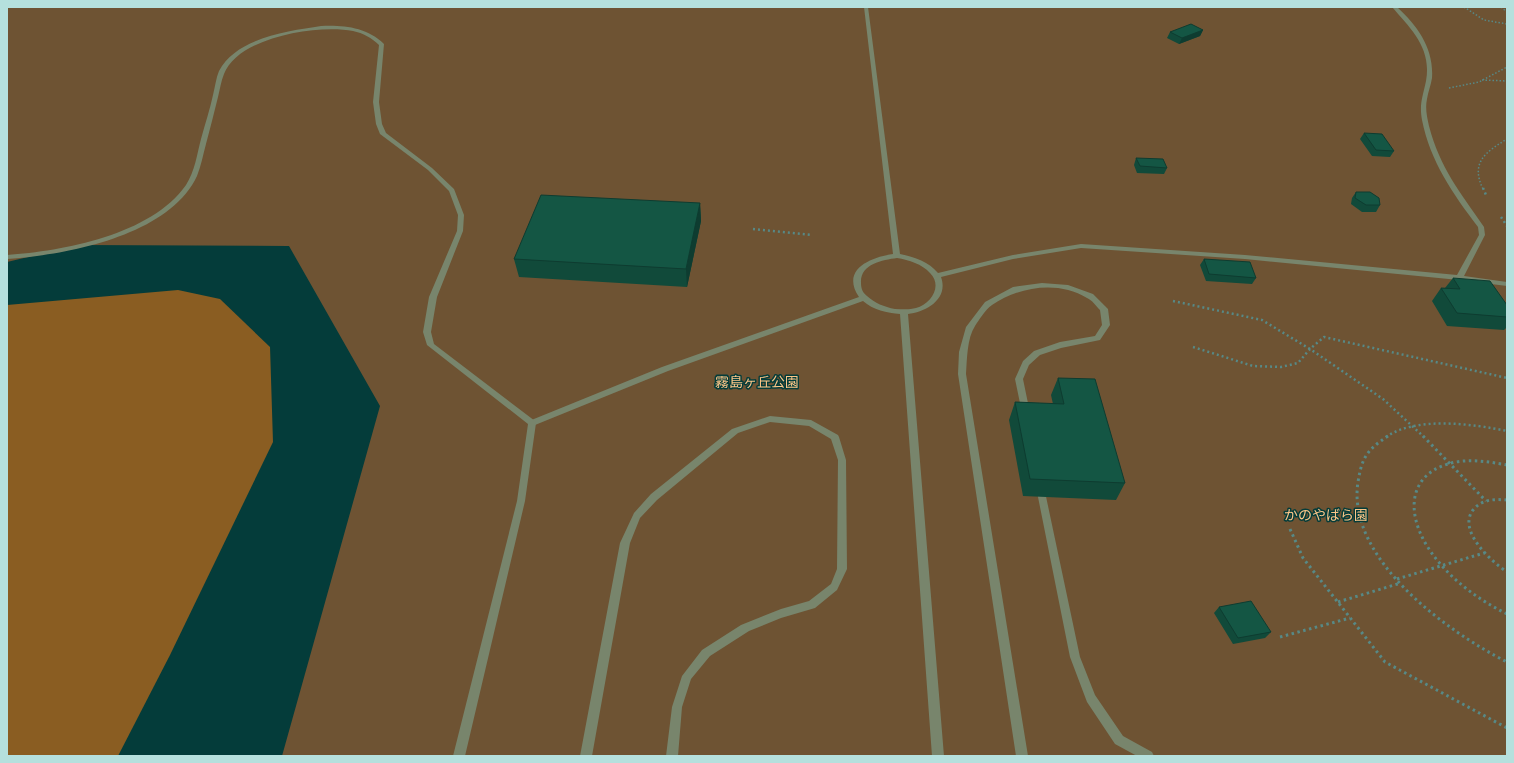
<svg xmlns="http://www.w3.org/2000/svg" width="1514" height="763" viewBox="0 0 1514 763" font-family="Ubuntu,'Noto Sans JP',sans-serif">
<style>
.green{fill:#6e5333}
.forest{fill:#8a5d22}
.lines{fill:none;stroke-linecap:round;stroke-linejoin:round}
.path-far2{stroke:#578986;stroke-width:1.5;stroke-dasharray:1.5 2;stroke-linecap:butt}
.path-far1{stroke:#578986;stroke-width:2.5;stroke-dasharray:2 3;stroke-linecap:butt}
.path{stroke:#578986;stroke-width:3;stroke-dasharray:2.5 3.5;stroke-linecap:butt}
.lane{fill:#78856c;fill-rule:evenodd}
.street{fill:#78856c;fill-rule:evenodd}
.wall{fill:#114a3a}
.shaded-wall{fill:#0e3c30}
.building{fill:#145644;stroke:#0e3c30}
.labels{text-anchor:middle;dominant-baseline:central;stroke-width:3;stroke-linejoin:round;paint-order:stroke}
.park-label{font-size:14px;fill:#fcc688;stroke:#043c3a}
</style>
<rect width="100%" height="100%" fill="#043c3a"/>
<path class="green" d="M 7,7 L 1507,7 L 1507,756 L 282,756 L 380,406 L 289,246 L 79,245 L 7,262 Z"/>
<path class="forest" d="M 178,290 L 220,299 L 270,347 L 273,442 L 170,655 L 118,756 L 7,756 L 7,305 Z"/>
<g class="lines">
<path class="path-far2" d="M 1464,7 L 1484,20 L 1507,24
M 1501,7 L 1507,12
M 1505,7 L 1507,7
M 1482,80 L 1507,81
M 1449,88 L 1479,82 L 1507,67
M 1483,189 C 1470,162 1486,152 1507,139"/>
<path class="path-far1" d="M 1483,188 L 1486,195
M 1501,217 L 1507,226
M 753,229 L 812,235
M 1173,301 L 1262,320 L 1310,349 L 1324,337 L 1507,378
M 1193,347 L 1253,366 L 1281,367 L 1298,363 L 1310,349 L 1383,399 L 1424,437
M 1386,437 C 1416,416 1473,424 1507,431"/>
<path class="path" d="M 1388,436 C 1367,450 1362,457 1358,482 C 1346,559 1448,632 1507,662
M 1423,436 L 1486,501
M 1507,465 C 1490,462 1473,459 1456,462 C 1409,471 1405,510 1427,546 C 1446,576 1475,598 1507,614
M 1507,500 C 1494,499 1482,499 1473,510 C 1457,531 1492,562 1507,572
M 1290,529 L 1303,558 L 1385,662 L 1507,728
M 1397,579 L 1484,553
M 1338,602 L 1401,583
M 1280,637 L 1350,618"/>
<path class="lane" d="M 864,7 L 868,7 L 900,254 C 915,257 929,262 938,273 L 1013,255 L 1081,244 L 1245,255 L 1457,275 L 1479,235 L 1478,227 C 1453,194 1430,161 1422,120 C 1419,104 1423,96 1426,81 C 1432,48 1411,29 1392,7 L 1397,7 C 1418,26 1434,49 1432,78 C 1431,85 1428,92 1427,99 C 1425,108 1427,117 1429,126 C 1440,168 1460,192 1484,227 L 1485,235 L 1464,276 L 1507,282 L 1507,286 L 1459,280 L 1245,259 L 1081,248 L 1013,259 L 941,277 C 949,299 926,312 908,314 L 944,756 L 932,756 L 900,314 C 887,313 873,310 863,301 L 668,371 L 535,425 L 529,425 L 528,423 L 529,421 L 662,367 L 859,297 C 840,269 872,257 893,254 ZM 897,258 C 909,260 922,264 930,273 C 943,286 931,304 916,308 C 909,310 902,309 895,309 C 884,307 875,303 867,296 C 863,293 861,289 861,283 C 860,264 882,260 897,258 Z
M 1042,283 L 1068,285 L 1093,294 L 1108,309 L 1110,325 L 1100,340 L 1061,348 L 1040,355 L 1029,365 L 1023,379 L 1030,413 L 1029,415 L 1023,415 L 1022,413 L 1015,379 L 1023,361 L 1034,351 L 1060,342 L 1095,336 L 1102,325 L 1100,310 C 1096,306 1092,300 1087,298 C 1058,280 1018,287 992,305 C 985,310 979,320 975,326 C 967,338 967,360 966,374 L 1028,756 L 1016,756 L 958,374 L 959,352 L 966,327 L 985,302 L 1013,287 Z
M 770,416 L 811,420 L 838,435 L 839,437 L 846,460 L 847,569 L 837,590 L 815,608 L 781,618 L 749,631 L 710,656 L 691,679 L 682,707 L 678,756 L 666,756 L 672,707 L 682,676 L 702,650 L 741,625 L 781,609 L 809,601 L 831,584 L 837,569 L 838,460 L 831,439 L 809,426 L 770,422 L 738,433 L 657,500 L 640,518 L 630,543 L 592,756 L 580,756 L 620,543 L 634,513 L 651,494 L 732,429 Z
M 1040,483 L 1043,484 L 1044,487 L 1080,657 L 1095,695 L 1123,736 L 1152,752 L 1154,756 L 1137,756 L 1115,744 L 1087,702 L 1070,657 L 1036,487 L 1037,484 Z"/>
<path class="street" d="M 321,26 C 343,25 367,27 384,44 L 379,102 L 382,124 L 386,133 L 432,168 L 454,189 L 464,215 L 463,231 L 437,297 L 431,332 L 434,344 L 535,421 L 536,423 L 525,501 L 465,756 L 453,756 L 517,501 L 528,424 L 427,345 L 423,332 L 429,297 L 457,231 L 458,215 L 449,191 L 428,170 L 380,134 L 376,124 L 373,102 L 379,45 C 372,38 363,33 353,31 C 318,24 238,37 224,74 C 221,81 220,89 218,97 C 214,113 210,129 206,144 C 203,155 201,166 197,176 C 169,236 66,255 7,259 L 7,255 C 63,251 151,235 186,185 C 195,171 197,154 201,139 C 205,124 210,109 213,95 C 215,87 216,78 219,71 C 236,38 288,31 321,26 Z"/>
</g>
<path class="wall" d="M 1203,30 L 1200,36 L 1179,44 L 1167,38 L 1170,32 Z
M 1364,133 L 1394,151 L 1390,157 L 1372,156 L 1360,139 Z
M 1136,158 L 1167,168 L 1164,174 L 1137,173 L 1134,165 Z
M 1356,192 L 1380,205 L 1376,212 L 1362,212 L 1351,204 L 1352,198 Z
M 700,203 L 701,221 L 687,287 L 519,277 L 514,259 Z
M 1204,259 L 1256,278 L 1252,284 L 1206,281 L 1200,265 Z
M 1453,278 L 1507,305 L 1507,327 L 1504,330 L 1447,326 L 1432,301 L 1441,288 L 1445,288 Z
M 1058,378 L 1125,483 L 1116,500 L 1023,496 L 1009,420 L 1015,402 L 1053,404 L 1051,395 Z
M 1219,607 L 1271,632 L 1265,638 L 1233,644 L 1214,613 Z"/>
<path class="shaded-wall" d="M 1203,30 L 1200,36 L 1179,44 L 1182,38 Z
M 700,203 L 701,221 L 687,287 L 686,269 Z"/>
<path class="building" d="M 1191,24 L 1203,30 L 1182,38 L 1170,32 Z
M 1364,133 L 1382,134 L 1394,151 L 1376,150 Z
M 1136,158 L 1163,159 L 1167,168 L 1140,166 Z
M 1356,192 L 1370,192 L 1379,198 L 1380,205 L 1366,205 L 1355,198 Z
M 541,195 L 700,203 L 686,269 L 514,259 Z
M 1204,259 L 1250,262 L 1256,278 L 1209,274 Z
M 1453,278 L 1490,281 L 1507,305 L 1507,317 L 1457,313 L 1441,288 L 1460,289 Z
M 1058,378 L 1095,379 L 1125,483 L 1030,479 L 1015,402 L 1064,404 Z
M 1251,601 L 1271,632 L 1238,638 L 1219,607 Z"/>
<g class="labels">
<g class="park-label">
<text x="757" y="382">霧島ヶ丘公園</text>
<text x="1326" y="515">かのやばら園</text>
</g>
</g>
<rect width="1514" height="763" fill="none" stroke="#b5e0dd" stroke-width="16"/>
</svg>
